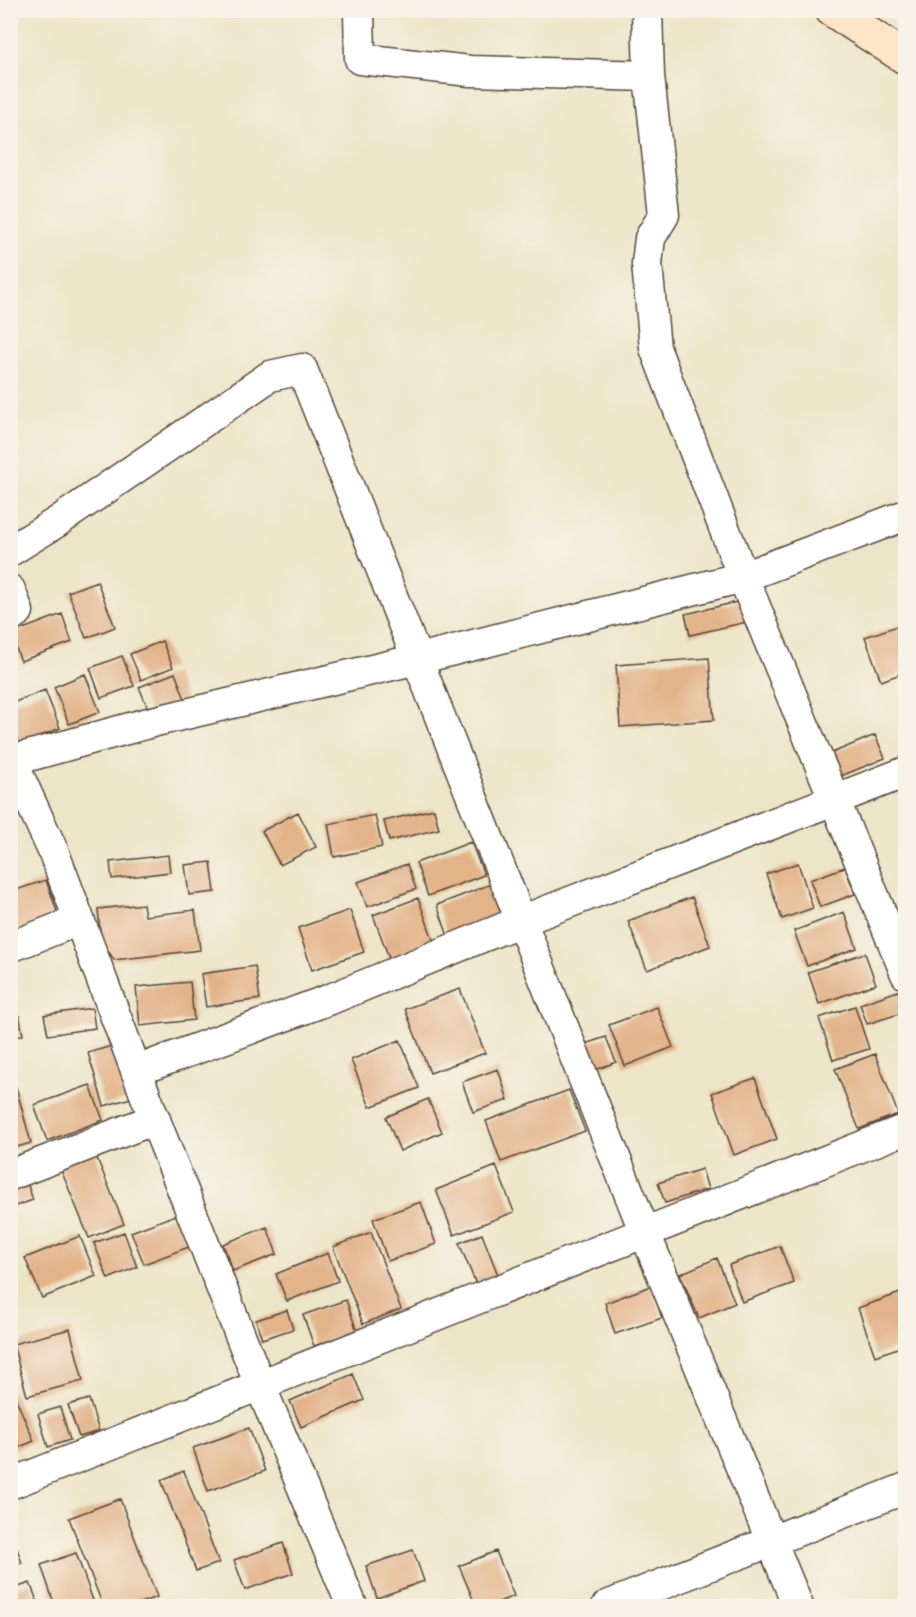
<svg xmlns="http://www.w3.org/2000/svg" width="916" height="1617" viewBox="0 0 916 1617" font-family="'Indie Flower',sans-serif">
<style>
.building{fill:#e3b48a}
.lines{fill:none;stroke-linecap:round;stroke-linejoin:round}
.minor-casing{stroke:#564638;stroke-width:33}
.secondary-casing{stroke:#564638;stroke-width:36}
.minor{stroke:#fff;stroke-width:30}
.secondary{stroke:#fee5c5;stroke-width:33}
</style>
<rect width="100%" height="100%" fill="#f7f3e8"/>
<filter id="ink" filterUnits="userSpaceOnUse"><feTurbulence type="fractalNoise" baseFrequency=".0167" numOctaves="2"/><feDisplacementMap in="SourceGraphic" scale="12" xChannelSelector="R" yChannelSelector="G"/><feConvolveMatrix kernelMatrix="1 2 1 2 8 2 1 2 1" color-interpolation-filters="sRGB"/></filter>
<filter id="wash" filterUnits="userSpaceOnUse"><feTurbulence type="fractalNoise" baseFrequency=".008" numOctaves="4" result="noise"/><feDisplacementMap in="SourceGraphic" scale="24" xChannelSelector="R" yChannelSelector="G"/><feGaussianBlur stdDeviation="1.35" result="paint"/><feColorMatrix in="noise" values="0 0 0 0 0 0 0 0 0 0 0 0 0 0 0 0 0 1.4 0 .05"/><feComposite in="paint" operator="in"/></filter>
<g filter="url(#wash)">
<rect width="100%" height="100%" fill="#ede5c8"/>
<g id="blocks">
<path class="building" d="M 97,581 L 115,627 L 86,638 L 68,592 Z
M 742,601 L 747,622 L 690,635 L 685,614 Z
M 62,614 L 72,642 L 21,661 L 10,634 Z
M 906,623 L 906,672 L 881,681 L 865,637 Z
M 162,641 L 173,667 L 141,680 L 130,654 Z
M 122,656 L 134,686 L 101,698 L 90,668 Z
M 709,658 L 714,720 L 620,727 L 616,665 Z
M 175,673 L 185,699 L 150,713 L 139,687 Z
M 85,674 L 100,712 L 69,724 L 54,687 Z
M 45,690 L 60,728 L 19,745 L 10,722 L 10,704 Z
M 875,735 L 885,758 L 841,776 L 832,753 Z
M 434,809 L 439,829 L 389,841 L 384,821 Z
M 298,812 L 316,847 L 280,865 L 262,831 Z
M 375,815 L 382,847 L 334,857 L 328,824 Z
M 471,842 L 484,875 L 428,896 L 416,863 Z
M 168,855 L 170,872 L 112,879 L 110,862 Z
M 211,862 L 215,892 L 189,895 L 185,865 Z
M 798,863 L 813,908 L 782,919 L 766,874 Z
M 407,864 L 416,889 L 367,907 L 358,882 Z
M 845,867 L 855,894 L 820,907 L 810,880 Z
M 46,880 L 59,917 L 10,935 L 10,892 Z
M 491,884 L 503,916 L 448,936 L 437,905 Z
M 692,897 L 710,946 L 647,970 L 628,921 Z
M 418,898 L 434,942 L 389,958 L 373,915 Z
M 143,904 L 145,916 L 195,910 L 200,950 L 114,960 L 101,940 L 98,909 Z
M 350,910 L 364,952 L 312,970 L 298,928 Z
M 844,912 L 857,948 L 807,966 L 794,931 Z
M 865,953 L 876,984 L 819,1004 L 808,972 Z
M 255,966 L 260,999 L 206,1007 L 201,974 Z
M 190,982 L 194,1020 L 140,1026 L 136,987 Z
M 460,989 L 485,1053 L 430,1073 L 405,1009 Z
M 898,991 L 905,1012 L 867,1024 L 860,1004 Z
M 855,1006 L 869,1049 L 833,1060 L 819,1018 Z
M 657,1007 L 673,1047 L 625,1066 L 609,1025 Z
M 92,1008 L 95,1028 L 48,1035 L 44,1015 Z
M 19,1015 L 23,1035 L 10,1038 L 10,1016 Z
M 606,1037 L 616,1062 L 595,1070 L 585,1044 Z
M 400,1040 L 419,1088 L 370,1107 L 351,1060 Z
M 115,1045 L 131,1098 L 104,1106 L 88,1053 Z
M 875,1054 L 898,1114 L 859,1129 L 835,1069 Z
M 498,1069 L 508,1100 L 473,1112 L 462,1082 Z
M 755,1078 L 777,1139 L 734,1155 L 712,1093 Z
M 90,1085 L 103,1120 L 47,1141 L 34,1105 Z
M 16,1087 L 31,1143 L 10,1149 L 10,1088 Z
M 569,1090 L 585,1131 L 501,1162 L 486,1121 Z
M 428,1099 L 442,1132 L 400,1151 L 386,1117 Z
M 94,1151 L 124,1224 L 89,1238 L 59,1165 Z
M 496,1166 L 514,1212 L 454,1235 L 436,1190 Z
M 702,1169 L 708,1189 L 665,1203 L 658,1183 Z
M 26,1180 L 33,1200 L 10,1208 L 10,1185 Z
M 421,1202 L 436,1244 L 388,1261 L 373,1219 Z
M 181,1213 L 194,1245 L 144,1264 L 131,1232 Z
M 267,1227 L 277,1254 L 233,1271 L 223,1244 Z
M 124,1232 L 137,1267 L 108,1279 L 94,1243 Z
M 371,1232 L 401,1309 L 363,1324 L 333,1247 Z
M 482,1234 L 498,1275 L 476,1284 L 459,1243 Z
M 80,1236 L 96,1276 L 42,1298 L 25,1258 Z
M 780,1246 L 794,1283 L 742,1302 L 729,1265 Z
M 328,1253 L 338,1281 L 287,1301 L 276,1274 Z
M 717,1258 L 735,1303 L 699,1318 L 680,1274 Z
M 651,1286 L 662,1318 L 615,1334 L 605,1303 Z
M 903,1292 L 906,1299 L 906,1345 L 875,1356 L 858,1308 Z
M 346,1300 L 357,1331 L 314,1346 L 303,1315 Z
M 287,1310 L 293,1329 L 262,1339 L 256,1320 Z
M 70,1329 L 83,1381 L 27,1396 L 13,1344 Z
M 353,1374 L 364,1400 L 301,1427 L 290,1401 Z
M 13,1392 L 34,1441 L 10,1451 L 10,1393 Z
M 89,1399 L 99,1431 L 79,1437 L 68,1405 Z
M 60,1407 L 70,1440 L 48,1447 L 38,1414 Z
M 249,1428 L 265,1471 L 208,1491 L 193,1448 Z
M 184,1471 L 219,1563 L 196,1571 L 161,1480 Z
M 120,1499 L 157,1597 L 131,1606 L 103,1606 L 69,1518 Z
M 10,1528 L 22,1563 L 10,1566 Z
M 283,1543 L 293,1573 L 245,1590 L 234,1560 Z
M 413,1550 L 424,1581 L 377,1598 L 366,1566 Z
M 496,1551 L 514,1596 L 489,1606 L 476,1606 L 459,1566 Z
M 76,1553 L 95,1606 L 55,1606 L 41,1565 Z
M 30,1583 L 39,1606 L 10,1606 L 10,1590 Z"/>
</g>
</g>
<g filter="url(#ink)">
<use href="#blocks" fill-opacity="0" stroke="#564638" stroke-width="1.5"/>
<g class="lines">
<g class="minor-casing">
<path id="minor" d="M 359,10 L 360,59 L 470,71 L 649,76
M 647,10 L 649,76 L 664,215 L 650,238 L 647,264 L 655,348 L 743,577 L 906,974
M 10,551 L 57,522 L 270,376 L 302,369 L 645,1233 L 798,1606
M 10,590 L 18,611 L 10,616
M 10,757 L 54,853 L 151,1110 L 260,1385 L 352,1606
M 10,761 L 152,722 L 418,659 L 743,577 L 906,515
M 10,947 L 79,920
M 136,1071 L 333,998 L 521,921 L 906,772
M 10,1175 L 155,1119
M 10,1484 L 906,1129
M 607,1606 L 906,1488"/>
</g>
<g class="secondary-casing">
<path id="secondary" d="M 832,10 L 906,58"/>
</g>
<use href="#minor" class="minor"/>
<use href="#secondary" class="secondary"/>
</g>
</g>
<rect width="916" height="1617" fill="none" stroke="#f7f3e8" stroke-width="36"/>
</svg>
